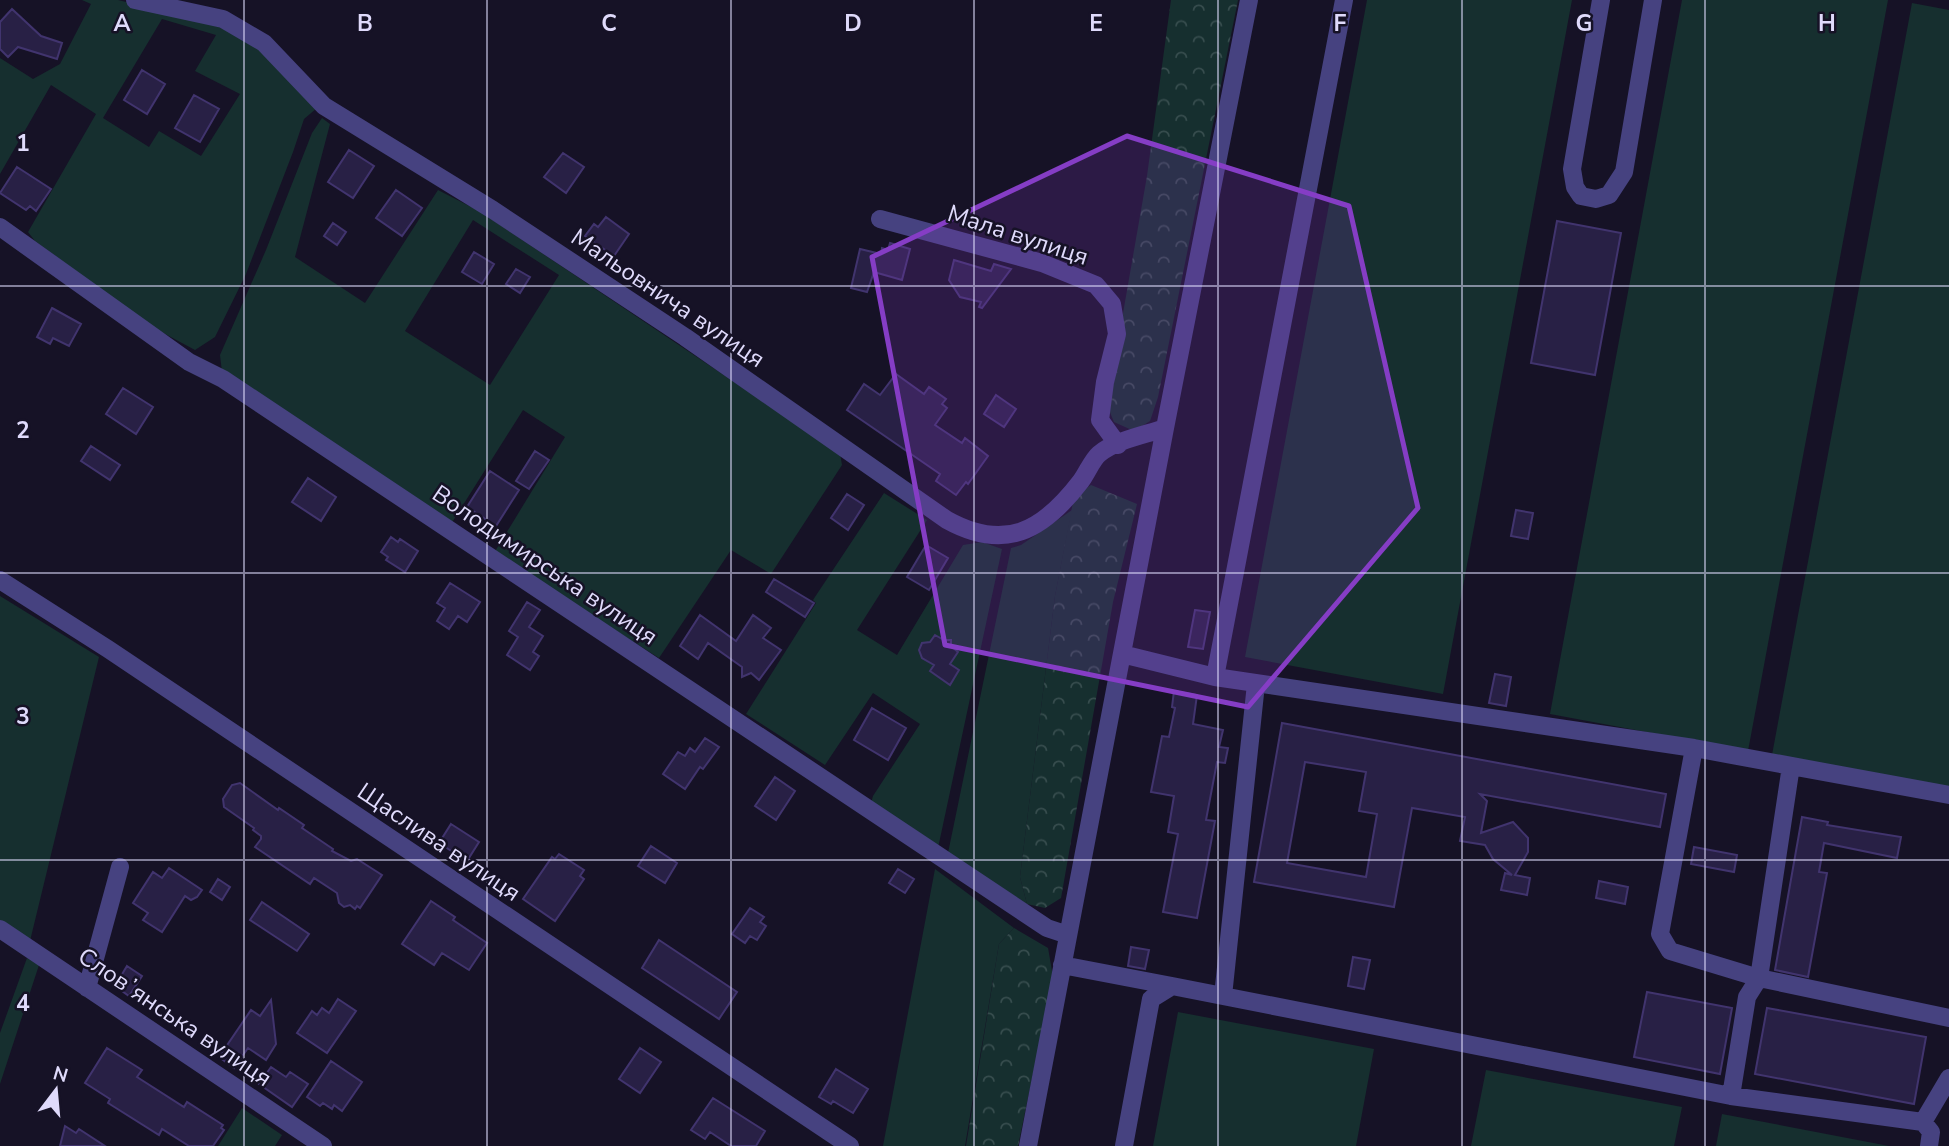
<svg xmlns="http://www.w3.org/2000/svg" width="1949" height="1146" viewBox="0 0 1949 1146" font-family="'Nunito Sans',sans-serif">
<style>
.green{fill:#162f2f;fill-rule:evenodd}
.forest{fill:url(#forest-crowns)}
.building{fill:#282045;stroke:#41346e;stroke-width:2;fill-rule:evenodd}
.lines{fill:none;stroke-linecap:round;stroke-linejoin:round}
.minor{stroke:#464280;stroke-width:18}
.marked{fill:#853dc5;fill-opacity:0.2;stroke:#853dc5;stroke-width:5;stroke-linejoin:round}
.grid{fill:none;stroke:#dfdafb;stroke-width:2;stroke-opacity:0.55}
.labels{text-anchor:middle;dominant-baseline:central;stroke-width:5;stroke-linejoin:round;paint-order:stroke}
.street-label{font-size:24px;fill:#dfdafb;stroke:#161226}
.grid-label{font-size:23px;text-anchor:middle;font-weight:bold;fill:#dfdafb;stroke:#161226;stroke-width:5;stroke-linejoin:round;paint-order:stroke}
</style>
<defs>
<pattern id="forest-crowns" width="20" height="18" patternUnits="userSpaceOnUse" patternTransform="scale(1.75)"><rect width="20" height="18" fill="#162f2f"/><path d="M2 6a3 3 0 1 1 6 0M12 15a3 3 0 1 1 6 0" fill="none" stroke="#374d4e"/></pattern>
</defs>
<rect width="100%" height="100%" fill="#161226"/>
<path class="green" d="M 82,0 L 118,0 L 219,25 L 264,49 L 317,108 L 304,119 L 293,152 L 246,274 L 215,337 L 195,350 L 154,328 L 35,241 L 28,232 L 96,114 L 51,85 L 0,174 L 0,58 L 33,79 L 60,64 L 91,4 ZM 162,19 L 216,35 L 195,71 L 240,94 L 201,156 L 159,131 L 149,147 L 103,118 Z
M 1367,0 L 1572,0 L 1443,694 L 1245,657 Z
M 1682,0 L 1888,0 L 1748,751 L 1550,714 Z
M 1912,3 L 1949,10 L 1949,788 L 1772,755 Z
M 322,118 L 330,124 L 295,257 L 365,303 L 438,190 L 479,211 L 840,453 L 842,465 L 771,574 L 731,550 L 659,658 L 494,553 L 565,437 L 523,410 L 451,524 L 222,372 L 220,355 L 266,250 L 312,133 ZM 473,220 L 559,275 L 490,385 L 405,331 Z
M 884,493 L 927,520 L 857,630 L 897,655 L 963,545 L 982,542 L 1002,549 L 938,848 L 871,803 L 873,796 L 920,724 L 873,693 L 825,765 L 746,714 L 816,603 L 813,600 Z
M 1072,510 L 1055,596 L 1020,877 L 1027,904 L 948,853 L 1011,548 L 1021,545 Z
M 0,596 L 99,657 L 30,941 L 0,920 Z
M 935,869 L 1014,928 L 999,944 L 965,1146 L 883,1146 Z
M 27,958 L 39,965 L 0,1084 L 0,1033 Z
M 1178,1012 L 1374,1049 L 1356,1146 L 1153,1146 Z
M 1486,1070 L 1682,1107 L 1674,1146 L 1471,1146 Z
M 242,1108 L 282,1135 L 275,1146 L 218,1146 Z
M 1722,1114 L 1889,1146 L 1716,1146 Z"/>
<path class="forest" d="M 1171,0 L 1238,0 L 1158,397 L 1150,421 L 1134,431 L 1114,422 L 1107,405 L 1147,176 Z
M 1091,485 L 1137,504 L 1113,602 L 1061,898 L 1045,908 L 1027,904 L 1020,877 L 1055,596 L 1074,497 Z
M 1014,928 L 1048,948 L 1053,977 L 1018,1146 L 966,1146 L 999,944 Z"/>
<path class="building" d="M 12,9 L 41,36 L 62,43 L 57,59 L 18,47 L 8,57 L 0,49 L 0,22 Z
M 142,70 L 165,84 L 147,114 L 124,100 Z
M 194,95 L 219,109 L 200,142 L 175,128 Z
M 349,150 L 374,166 L 353,198 L 328,182 Z
M 563,153 L 584,167 L 566,193 L 544,177 Z
M 17,167 L 51,189 L 36,211 L 30,206 L 26,210 L 0,193 Z
M 396,190 L 422,208 L 402,236 L 376,218 Z
M 606,217 L 629,234 L 614,256 L 585,236 L 594,224 L 598,227 Z
M 1557,221 L 1621,233 L 1595,375 L 1531,363 Z
M 333,223 L 346,232 L 337,245 L 324,236 Z
M 890,243 L 910,249 L 902,280 L 874,272 L 867,292 L 851,288 L 860,249 L 881,254 L 882,248 L 888,250 Z
M 474,252 L 494,264 L 482,284 L 462,272 Z
M 954,260 L 991,271 L 994,264 L 1011,269 L 982,308 L 979,307 L 981,302 L 960,297 L 949,280 Z
M 516,269 L 530,277 L 520,293 L 506,284 Z
M 52,308 L 81,324 L 69,346 L 53,338 L 50,344 L 37,337 Z
M 896,374 L 924,394 L 929,387 L 946,399 L 942,404 L 947,408 L 935,425 L 962,443 L 965,438 L 988,456 L 968,484 L 966,482 L 956,495 L 936,481 L 940,474 L 847,410 L 864,384 L 880,395 Z
M 123,388 L 153,407 L 136,434 L 106,414 Z
M 996,395 L 1016,409 L 1004,427 L 984,414 Z
M 91,446 L 120,465 L 110,480 L 81,461 Z
M 535,451 L 549,460 L 529,489 L 516,481 Z
M 490,471 L 519,490 L 496,526 L 467,507 Z
M 308,478 L 336,497 L 321,521 L 292,502 Z
M 847,494 L 864,505 L 848,530 L 831,518 Z
M 1516,510 L 1533,513 L 1528,539 L 1511,536 Z
M 391,537 L 398,542 L 400,539 L 418,551 L 405,572 L 386,560 L 388,557 L 381,552 Z
M 926,545 L 948,558 L 929,590 L 907,577 Z
M 774,579 L 814,603 L 805,617 L 766,592 Z
M 450,583 L 480,602 L 467,622 L 458,616 L 449,629 L 437,621 L 445,608 L 437,603 Z
M 527,602 L 540,610 L 529,627 L 543,636 L 533,652 L 539,656 L 530,670 L 507,655 L 518,637 L 509,631 Z
M 1195,610 L 1210,612 L 1203,649 L 1188,647 Z
M 700,615 L 736,641 L 753,615 L 771,628 L 763,638 L 781,650 L 759,680 L 751,673 L 742,677 L 742,667 L 708,643 L 698,659 L 680,646 Z
M 935,635 L 944,640 L 951,640 L 951,646 L 958,652 L 950,664 L 959,670 L 950,685 L 930,671 L 934,665 L 922,658 L 919,650 L 922,643 L 930,642 Z
M 1495,674 L 1511,677 L 1506,706 L 1489,703 Z
M 1174,691 L 1197,695 L 1193,724 L 1223,730 L 1219,747 L 1228,748 L 1225,763 L 1217,762 L 1206,820 L 1215,821 L 1197,918 L 1163,912 L 1178,834 L 1168,832 L 1174,796 L 1151,792 L 1162,736 L 1169,737 L 1175,708 L 1172,707 Z
M 872,708 L 906,728 L 888,760 L 854,740 Z
M 1282,723 L 1666,794 L 1660,827 L 1480,794 L 1487,801 L 1481,833 L 1513,822 L 1528,838 L 1528,852 L 1515,875 L 1530,878 L 1527,895 L 1501,890 L 1505,873 L 1512,875 L 1493,859 L 1485,845 L 1460,841 L 1465,817 L 1412,808 L 1394,907 L 1254,882 ZM 1305,762 L 1366,772 L 1359,811 L 1377,814 L 1366,877 L 1287,863 Z
M 705,738 L 719,747 L 703,769 L 700,767 L 685,789 L 663,774 L 678,752 L 685,756 L 690,748 L 695,752 Z
M 775,777 L 795,791 L 776,820 L 755,806 Z
M 240,783 L 278,810 L 279,808 L 304,825 L 302,828 L 333,849 L 332,851 L 351,861 L 357,859 L 382,875 L 360,908 L 357,906 L 355,909 L 350,905 L 344,907 L 339,903 L 337,893 L 314,878 L 310,884 L 255,847 L 261,839 L 261,836 L 253,830 L 254,828 L 224,807 L 223,799 L 232,785 Z
M 1802,817 L 1828,822 L 1827,825 L 1901,837 L 1897,858 L 1824,843 L 1819,872 L 1827,873 L 1808,977 L 1775,970 Z
M 451,824 L 479,842 L 467,861 L 439,843 Z
M 651,846 L 677,863 L 665,883 L 638,866 Z
M 1694,847 L 1737,855 L 1734,872 L 1691,864 Z
M 559,854 L 584,870 L 580,876 L 584,879 L 555,921 L 523,899 L 552,857 L 555,859 Z
M 169,868 L 202,890 L 197,897 L 191,900 L 185,896 L 162,932 L 143,920 L 148,913 L 133,903 L 153,872 L 162,878 Z
M 898,869 L 914,879 L 905,893 L 889,883 Z
M 218,879 L 230,887 L 222,900 L 210,892 Z
M 1599,881 L 1628,887 L 1625,904 L 1596,898 Z
M 431,901 L 455,917 L 453,920 L 487,943 L 469,970 L 442,953 L 434,965 L 402,944 Z
M 262,902 L 309,934 L 297,951 L 250,920 Z
M 750,908 L 764,917 L 760,922 L 766,926 L 757,940 L 750,936 L 745,943 L 732,934 Z
M 659,940 L 737,992 L 719,1019 L 642,968 Z
M 1131,947 L 1149,950 L 1145,969 L 1128,966 Z
M 1353,957 L 1370,960 L 1364,989 L 1348,986 Z
M 127,966 L 142,976 L 129,996 L 115,986 Z
M 1647,992 L 1732,1008 L 1720,1074 L 1634,1057 Z
M 338,999 L 356,1011 L 327,1053 L 297,1033 L 312,1011 L 317,1015 L 322,1008 L 329,1013 Z
M 271,1000 L 276,1044 L 266,1060 L 248,1048 L 234,1068 L 219,1057 L 251,1010 L 260,1016 Z
M 1767,1008 L 1926,1037 L 1914,1104 L 1755,1074 Z
M 107,1048 L 142,1070 L 137,1077 L 184,1107 L 187,1102 L 223,1125 L 221,1128 L 224,1130 L 213,1146 L 189,1146 L 162,1129 L 159,1135 L 108,1103 L 110,1099 L 85,1083 Z
M 640,1048 L 661,1062 L 640,1093 L 619,1079 Z
M 331,1061 L 362,1082 L 342,1111 L 334,1105 L 332,1109 L 323,1103 L 320,1106 L 307,1097 Z
M 271,1067 L 286,1077 L 290,1072 L 308,1084 L 292,1107 L 259,1084 Z
M 836,1069 L 868,1089 L 853,1113 L 833,1101 L 831,1104 L 819,1097 Z
M 713,1098 L 765,1131 L 756,1146 L 731,1146 L 710,1132 L 705,1139 L 691,1130 Z
M 65,1126 L 76,1133 L 79,1129 L 105,1146 L 60,1146 Z"/>
<g class="lines">
<path class="minor" d="M 135,0 L 223,19 L 264,43 L 324,106 L 493,210 L 685,337 L 947,520 C 1005,552 1043,531 1081,481 C 1087,473 1092,460 1099,454 C 1116,440 1145,435 1165,428
M 1344,0 L 1215,677 L 1694,748 L 1949,795
M 1601,0 L 1572,169 L 1575,187 L 1581,196 L 1596,199 L 1609,195 L 1624,172 L 1653,0
M 880,219 L 1042,263 L 1096,285 L 1112,304 L 1117,334 L 1105,382 L 1100,420 L 1118,445
M 0,227 L 189,362 L 223,379 L 1047,928 L 1068,935
M 0,580 L 108,649 L 850,1146
M 1122,654 L 1215,677
M 1694,748 L 1660,934 L 1670,951 L 1759,978 L 1949,1018
M 0,929 L 323,1146
M 1062,965 L 1172,986
M 87,988 L 120,867
M 1223,996 L 1256,684
M 1731,1096 L 1747,997 L 1759,978 L 1791,766
M 1923,1122 L 1949,1078
M 1028,1146 L 1165,428 L 1249,0
M 1124,1146 L 1151,999 L 1172,986 L 1731,1096 L 1923,1122 L 1931,1132 L 1929,1146"/>
</g>
<path class="marked" d="M 1127,136 L 1349,206 L 1418,508 L 1248,707 L 945,645 L 872,257 Z"/>
<path class="grid" d="M 244,0 L 244,1146M 487,0 L 487,1146M 731,0 L 731,1146M 974,0 L 974,1146M 1218,0 L 1218,1146M 1462,0 L 1462,1146M 1705,0 L 1705,1146M 0,286 L 1949,286M 0,573 L 1949,573M 0,860 L 1949,860"/>
<g class="labels">
<g class="street-label">
<text transform="translate(1018 235) rotate(18)">Мала вулиця</text>
<text transform="translate(668 298) rotate(34)">Мальовнича вулиця</text>
<text transform="translate(545 565) rotate(34)">Володимирська вулиця</text>
<text transform="translate(439 842) rotate(34)">Щаслива вулиця</text>
<text transform="translate(175 1017) rotate(34)">Словʼянська вулиця</text>
</g>
</g>
<g class="grid-label">
<text x="122" y="31">A</text>
<text x="365" y="31">B</text>
<text x="609" y="31">C</text>
<text x="853" y="31">D</text>
<text x="1096" y="31">E</text>
<text x="1340" y="31">F</text>
<text x="1584" y="31">G</text>
<text x="1827" y="31">H</text>
<text x="23" y="151">1</text>
<text x="23" y="438">2</text>
<text x="23" y="724">3</text>
<text x="23" y="1011">4</text>
</g>
<g transform="translate(56 1090) rotate(16)" stroke="#161226" stroke-width="5" paint-order="stroke">
<path d="M0-5L12 26L0 18L-12 26Z" fill="#dfdafb"/>
<text y="-10" font-size="19" font-weight="bold" text-anchor="middle" fill="#dfdafb">N</text>
</g>
</svg>
